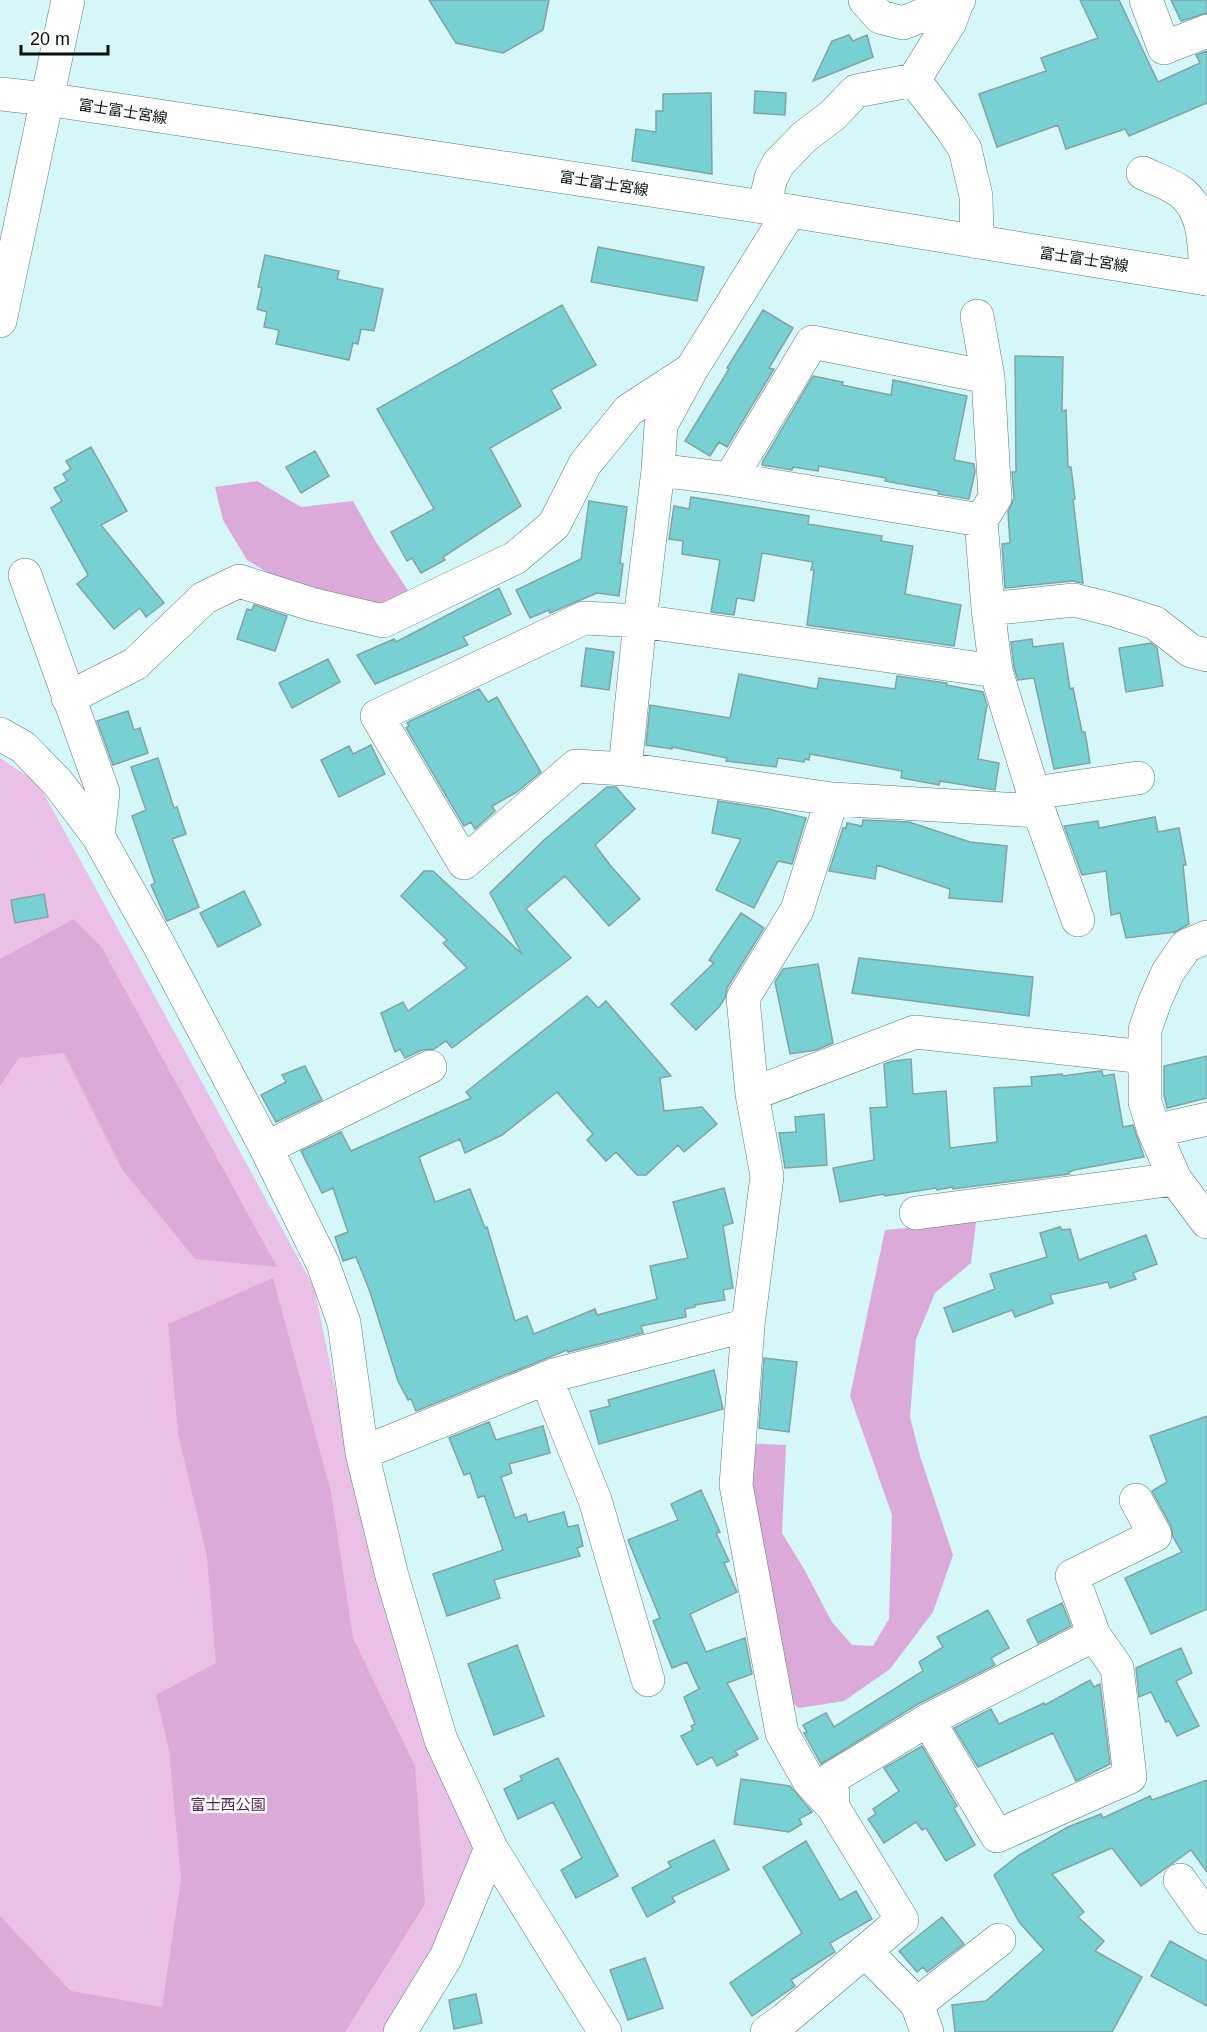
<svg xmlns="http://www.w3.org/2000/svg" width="1207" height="2032" viewBox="0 0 1207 2032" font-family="Helvetica,'Noto Sans JP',sans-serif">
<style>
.green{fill:#ebc0e7}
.forest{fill:#dcaad8}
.building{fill:#77d0d1;stroke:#83a3a3;stroke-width:1.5}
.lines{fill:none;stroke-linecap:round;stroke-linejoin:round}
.minor-casing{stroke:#5b7b7b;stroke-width:34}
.major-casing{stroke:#5b7b7b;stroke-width:34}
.minor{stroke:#fff;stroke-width:33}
.major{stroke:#fff;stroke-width:33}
.labels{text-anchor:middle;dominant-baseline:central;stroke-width:5;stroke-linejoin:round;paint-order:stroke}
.street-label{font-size:15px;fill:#040f0f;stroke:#fff}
.park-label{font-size:15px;fill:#5a1f58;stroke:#fff}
</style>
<rect width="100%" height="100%" fill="#d5f7f7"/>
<path class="green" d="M 0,758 L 38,783 L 314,1287 L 347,1445 L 486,1857 L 386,2032 L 0,2032 Z"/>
<path class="forest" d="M 257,481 L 301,507 L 353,501 L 376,542 L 409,592 L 381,605 L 288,585 L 247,560 L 223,520 L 215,487 Z
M 74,919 L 101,946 L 277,1267 L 195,1259 L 122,1169 L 64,1053 L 19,1058 L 0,1086 L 0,959 Z
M 976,1222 L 971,1263 L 935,1293 L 916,1339 L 910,1417 L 920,1456 L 953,1555 L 933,1612 L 890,1669 L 844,1701 L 799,1708 L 779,1693 L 739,1443 L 786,1445 L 782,1533 L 804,1569 L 832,1622 L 852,1645 L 873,1646 L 889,1619 L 892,1515 L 850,1396 L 885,1230 Z
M 273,1278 L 331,1492 L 353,1638 L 415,1766 L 425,1904 L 345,2032 L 0,2032 L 0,1916 L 71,1991 L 162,2007 L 181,1879 L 169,1750 L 156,1695 L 216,1663 L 207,1557 L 178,1433 L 168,1324 Z"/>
<path class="building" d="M 429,0 L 549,0 L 543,30 L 503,53 L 456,43 Z
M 1080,0 L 1119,0 L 1158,82 L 1200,63 L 1196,55 L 1207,51 L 1207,103 L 1129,136 L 1125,129 L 1066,149 L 1058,125 L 997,147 L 979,94 L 1046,71 L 1041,58 L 1098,38 Z
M 1171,0 L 1207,0 L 1207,13 L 1181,21 Z
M 849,35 L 853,41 L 867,35 L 873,57 L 813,81 L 832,41 Z
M 755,91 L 786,93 L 785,115 L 754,113 Z
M 711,93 L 712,174 L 632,161 L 636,129 L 656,132 L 656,111 L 663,111 L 663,94 Z
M 598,247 L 704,267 L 697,301 L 591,282 Z
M 265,255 L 339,271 L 337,279 L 383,289 L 374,331 L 361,329 L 358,344 L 353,343 L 349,360 L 276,344 L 279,330 L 264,327 L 267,312 L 257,309 L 262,288 L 258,287 Z
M 562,305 L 596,365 L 551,390 L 561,408 L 490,448 L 521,506 L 443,557 L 445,560 L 421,573 L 412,558 L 407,561 L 391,532 L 434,509 L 377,409 Z
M 763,310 L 793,328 L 769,368 L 774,369 L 727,447 L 719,442 L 710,456 L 685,441 L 729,369 L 727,368 Z
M 1015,356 L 1063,357 L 1062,411 L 1066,410 L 1068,467 L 1071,467 L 1075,499 L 1073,499 L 1083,583 L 1072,581 L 1005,588 L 1002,544 L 1010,543 L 1008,512 L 1014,498 L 1012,472 L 1016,472 Z
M 813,376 L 843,382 L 842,385 L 891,395 L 893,380 L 967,396 L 954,460 L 974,464 L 975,472 L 969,499 L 938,494 L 939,491 L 885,481 L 886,478 L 819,466 L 818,471 L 793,467 L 792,470 L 762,465 L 763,461 Z
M 91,447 L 127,511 L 101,525 L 164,603 L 146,617 L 140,608 L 114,629 L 77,584 L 88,575 L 51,508 L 62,501 L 54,488 L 67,481 L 63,474 L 71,469 L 66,461 Z
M 315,451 L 329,476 L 301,493 L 286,467 Z
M 691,497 L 809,516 L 808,524 L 882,536 L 881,541 L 913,546 L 905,594 L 961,605 L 954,646 L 807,625 L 814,570 L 811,570 L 813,562 L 762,553 L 754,601 L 737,598 L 734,615 L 711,612 L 720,560 L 682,554 L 683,541 L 669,539 L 674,506 L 689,509 Z
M 589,501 L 627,507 L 620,563 L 623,564 L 619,596 L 597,593 L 550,613 L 549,610 L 530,618 L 516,590 L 581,559 Z
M 499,588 L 511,614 L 463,637 L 468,645 L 375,684 L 357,655 L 394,639 L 396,642 Z
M 254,605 L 287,616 L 275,651 L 237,639 L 247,609 L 252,610 Z
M 1032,639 L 1033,647 L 1063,643 L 1070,689 L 1073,688 L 1082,732 L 1085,732 L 1090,763 L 1054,769 L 1034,678 L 1018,680 L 1014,667 L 1011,642 Z
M 1151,643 L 1157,648 L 1163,686 L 1126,692 L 1119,648 Z
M 586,648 L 614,652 L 609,690 L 581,686 Z
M 328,659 L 340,682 L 292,708 L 279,683 Z
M 739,674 L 817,689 L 819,678 L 895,689 L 897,676 L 947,683 L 946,685 L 983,692 L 987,705 L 978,759 L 999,763 L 995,790 L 940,781 L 939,785 L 901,778 L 902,771 L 810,754 L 809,760 L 805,759 L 804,762 L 778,758 L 776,767 L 726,761 L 727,758 L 672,747 L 672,749 L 646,745 L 650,705 L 730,718 Z
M 479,689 L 488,702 L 497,697 L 541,772 L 517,792 L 492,806 L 495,811 L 475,829 L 471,822 L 464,826 L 406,728 L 409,726 L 407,723 L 410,721 Z
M 128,711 L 134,730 L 140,728 L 148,753 L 113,765 L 97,721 Z
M 371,745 L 385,774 L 339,797 L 321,760 L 349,746 L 353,754 Z
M 158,758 L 174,808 L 177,807 L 186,834 L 172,839 L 199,907 L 167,921 L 151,885 L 155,883 L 132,816 L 146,810 L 131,767 Z
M 607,787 L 616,787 L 635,809 L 595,845 L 610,865 L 640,899 L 609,926 L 565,876 L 526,909 L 571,958 L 452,1048 L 446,1041 L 434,1049 L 422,1050 L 405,1058 L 400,1049 L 395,1052 L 381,1013 L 403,1002 L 408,1011 L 467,968 L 443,943 L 447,940 L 401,896 L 424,871 L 433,871 L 522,954 L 490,893 L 544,840 Z
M 718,801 L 768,809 L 806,818 L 792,864 L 778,861 L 754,908 L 716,890 L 741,839 L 712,833 Z
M 1155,817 L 1158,832 L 1179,828 L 1186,865 L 1183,865 L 1189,924 L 1175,932 L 1126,938 L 1120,913 L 1111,915 L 1106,871 L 1082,875 L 1064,826 L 1098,821 L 1099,828 Z
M 863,820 L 909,822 L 970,842 L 1007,846 L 1002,902 L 949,898 L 950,889 L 877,865 L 875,879 L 829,871 L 843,828 L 846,828 L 847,823 L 862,826 Z
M 244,891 L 261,925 L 218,947 L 200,913 Z
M 44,894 L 48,917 L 15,923 L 11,900 Z
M 741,913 L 764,928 L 727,988 L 725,998 L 719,1007 L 696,1030 L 671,1004 L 714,963 L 709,960 Z
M 859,958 L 1033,977 L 1029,1016 L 852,993 Z
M 818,964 L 833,1043 L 816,1050 L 790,1054 L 775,982 L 783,969 Z
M 587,996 L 598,1008 L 606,1001 L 671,1076 L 660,1078 L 664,1111 L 702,1107 L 717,1124 L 684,1152 L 678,1145 L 646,1175 L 637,1175 L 616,1152 L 606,1161 L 587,1140 L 593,1134 L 557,1092 L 502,1135 L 465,1153 L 460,1139 L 419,1157 L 435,1202 L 470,1189 L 485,1228 L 487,1227 L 515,1321 L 527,1316 L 534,1334 L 595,1309 L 597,1315 L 657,1299 L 650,1266 L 688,1258 L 673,1202 L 724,1188 L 733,1223 L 723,1226 L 733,1288 L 723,1290 L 725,1300 L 695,1305 L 695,1307 L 685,1309 L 686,1317 L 641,1326 L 643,1333 L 568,1352 L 567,1350 L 416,1411 L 411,1399 L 408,1400 L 398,1381 L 370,1292 L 356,1257 L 343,1261 L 335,1237 L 348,1232 L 333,1188 L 322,1193 L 301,1151 L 341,1132 L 351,1151 L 471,1098 L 466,1092 Z
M 1207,1056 L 1207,1098 L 1167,1108 L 1164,1095 L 1164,1066 Z
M 911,1059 L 913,1094 L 946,1091 L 950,1148 L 997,1142 L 994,1088 L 1032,1086 L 1031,1077 L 1062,1074 L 1062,1076 L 1100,1071 L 1102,1071 L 1103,1076 L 1114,1074 L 1123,1127 L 1133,1125 L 1144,1157 L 1074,1170 L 1069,1172 L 1069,1174 L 953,1189 L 953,1187 L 937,1190 L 936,1188 L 885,1196 L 884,1194 L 840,1202 L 833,1168 L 874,1160 L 870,1108 L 887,1107 L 884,1064 L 893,1061 Z
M 305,1066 L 322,1100 L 276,1122 L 261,1095 L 286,1082 L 282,1075 Z
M 824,1114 L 827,1165 L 785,1168 L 779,1133 L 796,1132 L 795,1117 Z
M 1060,1227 L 1062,1230 L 1070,1229 L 1079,1260 L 1146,1235 L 1157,1264 L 1133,1273 L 1136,1279 L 1110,1288 L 1108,1282 L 1050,1295 L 1053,1303 L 1015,1317 L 1012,1310 L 953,1332 L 944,1308 L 995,1289 L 990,1274 L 1047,1257 L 1040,1233 Z
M 764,1358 L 797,1362 L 789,1432 L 759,1428 Z
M 714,1370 L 723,1409 L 599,1444 L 590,1411 L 610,1406 L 608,1400 Z
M 1207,1416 L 1207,1609 L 1151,1634 L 1125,1578 L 1182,1552 L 1173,1537 L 1171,1526 L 1152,1491 L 1167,1482 L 1150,1436 Z
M 489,1422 L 496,1440 L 543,1426 L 550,1453 L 509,1464 L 512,1473 L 501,1477 L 515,1518 L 526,1514 L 528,1522 L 564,1512 L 568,1527 L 578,1525 L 583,1546 L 577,1548 L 580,1556 L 494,1580 L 500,1598 L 447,1616 L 433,1574 L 503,1550 L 484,1495 L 478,1498 L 470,1473 L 464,1475 L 449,1438 Z
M 701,1490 L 720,1532 L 716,1533 L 729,1561 L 724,1563 L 737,1592 L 690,1614 L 706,1652 L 745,1638 L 752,1674 L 727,1683 L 758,1739 L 735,1751 L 738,1755 L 717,1766 L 712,1757 L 697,1765 L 681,1736 L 693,1730 L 691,1726 L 695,1724 L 684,1697 L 699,1689 L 687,1662 L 672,1668 L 653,1621 L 660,1618 L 628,1540 L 678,1520 L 671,1504 Z
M 1062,1603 L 1071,1626 L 1038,1643 L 1027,1620 Z
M 988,1610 L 1009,1648 L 991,1658 L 995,1665 L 918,1704 L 821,1764 L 804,1733 L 807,1732 L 803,1725 L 826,1713 L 834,1727 L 923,1671 L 919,1662 L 943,1647 L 937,1637 Z
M 517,1645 L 544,1716 L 494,1735 L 468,1664 Z
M 1181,1648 L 1192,1673 L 1176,1681 L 1199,1726 L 1177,1736 L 1169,1721 L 1166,1722 L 1151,1692 L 1139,1697 L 1136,1668 Z
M 1090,1680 L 1094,1687 L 1100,1684 L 1110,1764 L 1076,1781 L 1053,1733 L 978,1767 L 954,1728 L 991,1709 L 999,1724 L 1044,1703 L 1045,1705 Z
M 922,1746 L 957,1806 L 954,1808 L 975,1845 L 946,1861 L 926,1828 L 922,1830 L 916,1822 L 884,1843 L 868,1819 L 876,1814 L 873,1809 L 899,1791 L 884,1768 Z
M 558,1758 L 618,1876 L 576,1898 L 561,1870 L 582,1858 L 553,1802 L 518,1819 L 504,1789 L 522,1780 L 520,1776 Z
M 741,1779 L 790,1786 L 812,1812 L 799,1819 L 802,1824 L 789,1832 L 734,1824 Z
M 1207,1780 L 1207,1872 L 1191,1850 L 1141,1886 L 1112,1848 L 1052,1874 L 1084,1912 L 1078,1917 L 1104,1941 L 1095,1951 L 1142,1977 L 1112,2032 L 955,2032 L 952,2005 L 986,2001 L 1044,1950 L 1019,1922 L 994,1875 L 1019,1855 L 1068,1827 L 1101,1814 L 1103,1818 L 1150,1796 L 1152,1800 Z
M 714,1840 L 729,1870 L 672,1897 L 675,1902 L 647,1917 L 632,1888 L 671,1867 L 668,1862 Z
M 806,1841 L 840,1900 L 856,1891 L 872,1919 L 830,1943 L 835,1952 L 791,1980 L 795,1986 L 752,2016 L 730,1983 L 802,1933 L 763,1867 Z
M 942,1917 L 964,1944 L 927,1972 L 923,1967 L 917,1972 L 899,1951 Z
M 1170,1941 L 1207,1961 L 1207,2006 L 1151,1976 Z
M 645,1958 L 663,2008 L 628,2020 L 610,1970 Z
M 476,1994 L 482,2023 L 454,2029 L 449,2000 Z"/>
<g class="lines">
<g class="minor-casing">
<path id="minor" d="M 865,0 L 880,17 L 903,23 L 959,0
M 958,0 L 950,22 L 914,80 L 951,128 L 965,149 L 976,196 L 977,242
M 1146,0 L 1164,48 L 1207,31
M 1143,173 C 1155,179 1170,184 1181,192 C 1207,213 1204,248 1206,279
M 764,207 L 771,178 L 778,164 L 804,137 L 833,115 L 856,91 L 914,80
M 790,211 L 691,370 L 661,425 L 658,470 L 640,621 L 625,769 L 832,799 L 1039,811
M 977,316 L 988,377 L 995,498 L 981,520
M 0,321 L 68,0
M 658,470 L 730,479 L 981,520 L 988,609 L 996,671 L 1039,811 L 1078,920
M 730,479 L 812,342 L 988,377
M 25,575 L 103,792 L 98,836
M 988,609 L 1074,600 L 1114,610 L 1155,623 L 1191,651 L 1207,655
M 68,698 L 135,664 L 204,598 L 239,581 L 311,604 L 383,621 L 515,558 L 554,525 L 585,464 L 629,410 L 689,371
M 0,734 L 23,747 L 58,783 L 98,836 L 159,945 L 266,1148 L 323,1264 L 344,1323 L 362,1453 L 392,1576 L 441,1740 L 491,1848 L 605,2032
M 625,769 L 576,766 L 464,863 L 377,716 L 584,618 L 640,621 L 996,671
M 1034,793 L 1138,778
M 832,799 L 797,910 L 743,998 L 752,1094 L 915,1032 L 1145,1057
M 1207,937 L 1186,946 L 1168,972 L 1155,1001 L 1145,1030 L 1145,1102 L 1154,1131 L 1175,1179 L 1207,1222
M 752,1094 L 767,1176 L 748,1325 L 736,1485 L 782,1733 L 809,1781 L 833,1807 L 902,1920 L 785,2019 L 767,2032
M 1154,1131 L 1207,1119
M 266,1148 L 430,1067
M 916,1213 L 1175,1179
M 546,1378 L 595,1500 L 648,1680
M 362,1453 L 554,1375 L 748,1325
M 928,1720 L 997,1836 L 1130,1777 L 1117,1668 L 1094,1635
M 833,1807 L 832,1778 L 928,1720 L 1094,1635 L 1072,1576 L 1155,1535 L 1136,1500
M 1180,1880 L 1207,1918
M 865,1951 L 917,2004
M 400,2032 L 446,1957 L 491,1848
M 927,2032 L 917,2004 L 999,1940"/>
</g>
<g class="major-casing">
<path id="major" d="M 0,94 L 46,99 L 790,211 L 1207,279"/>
</g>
<use href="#minor" class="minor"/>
<use href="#major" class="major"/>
</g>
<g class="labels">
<g class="street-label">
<text transform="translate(123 111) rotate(9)">富士富士宮線</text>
<text transform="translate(604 183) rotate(9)">富士富士宮線</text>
<text transform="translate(1084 259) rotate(9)">富士富士宮線</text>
</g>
<g class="park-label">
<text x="228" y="1804">富士西公園</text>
</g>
</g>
<path d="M21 45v9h87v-9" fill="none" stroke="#040f0f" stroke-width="3"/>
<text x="30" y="45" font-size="18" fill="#040f0f" stroke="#ffffff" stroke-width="4.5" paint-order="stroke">20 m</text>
</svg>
